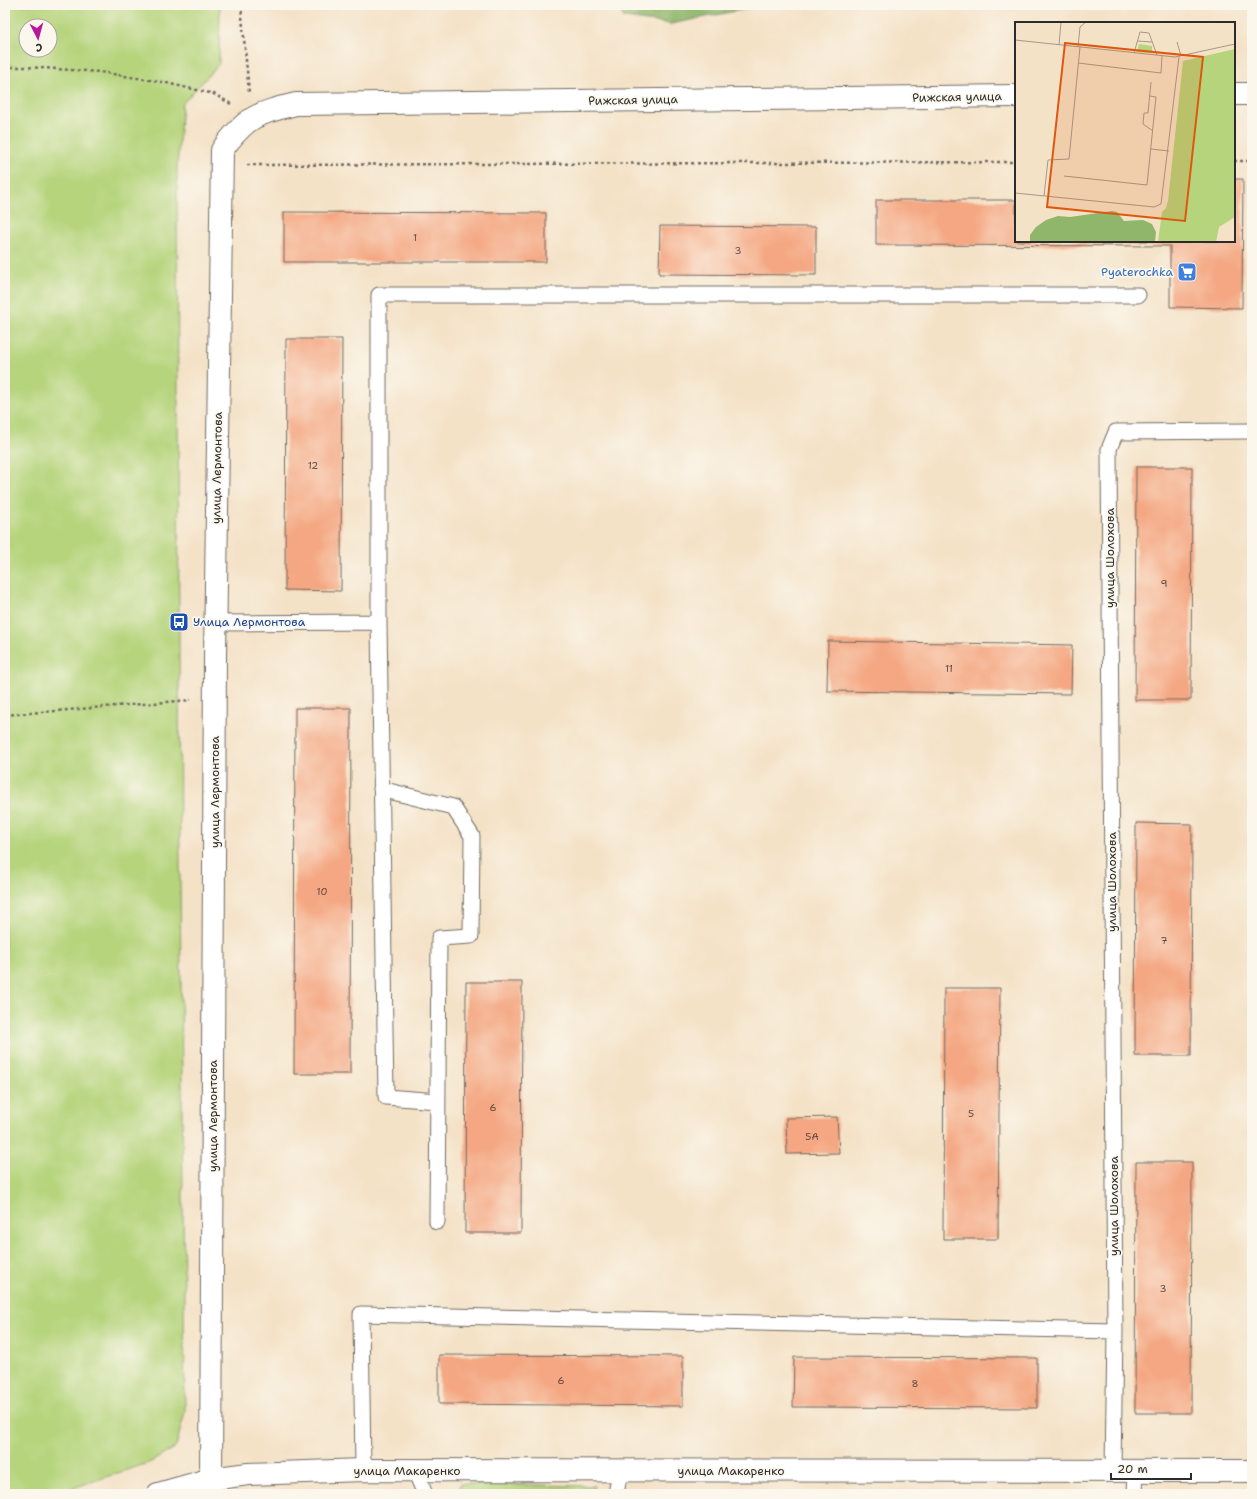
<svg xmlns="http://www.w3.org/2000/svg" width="1257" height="1499" viewBox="0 0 1257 1499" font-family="'Shantell Sans',sans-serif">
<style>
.green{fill:#b5d47c;stroke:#708054;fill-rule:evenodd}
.forest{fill:#90b66c;stroke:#5e704c}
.building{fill:#f4a782}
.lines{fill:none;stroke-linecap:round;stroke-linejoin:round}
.lane-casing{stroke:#716b62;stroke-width:17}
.secondary-casing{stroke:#716b62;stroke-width:24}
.path{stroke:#716b62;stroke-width:2.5;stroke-dasharray:3 3;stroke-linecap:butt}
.lane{stroke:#fff;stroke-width:15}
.secondary{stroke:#fff;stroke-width:22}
.labels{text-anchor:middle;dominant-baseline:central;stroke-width:3.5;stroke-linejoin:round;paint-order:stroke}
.number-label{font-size:10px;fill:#5d4a41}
.street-label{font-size:12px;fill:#2b2b2b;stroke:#fbf7ec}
.shop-label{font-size:12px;fill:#366cbe;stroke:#fbf7ec;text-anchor:end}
.transit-label{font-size:12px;fill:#164399;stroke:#fbf7ec;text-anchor:start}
.inset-road{fill:none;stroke:#a49989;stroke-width:1}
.view{fill:#df570e;fill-opacity:0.15;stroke:#df570e;stroke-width:2}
.inset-edge{fill:none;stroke:#2b2b2b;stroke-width:2}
</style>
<rect width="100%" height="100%" fill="#fbf7ec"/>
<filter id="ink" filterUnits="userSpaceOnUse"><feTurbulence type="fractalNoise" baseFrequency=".025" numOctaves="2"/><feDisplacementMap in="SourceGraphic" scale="8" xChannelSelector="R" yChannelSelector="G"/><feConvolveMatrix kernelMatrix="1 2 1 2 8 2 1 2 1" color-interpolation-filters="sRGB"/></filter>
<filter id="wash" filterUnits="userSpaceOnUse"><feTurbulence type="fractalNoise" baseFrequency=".012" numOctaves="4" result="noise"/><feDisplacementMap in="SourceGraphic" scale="16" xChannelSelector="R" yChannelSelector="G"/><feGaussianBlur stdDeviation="0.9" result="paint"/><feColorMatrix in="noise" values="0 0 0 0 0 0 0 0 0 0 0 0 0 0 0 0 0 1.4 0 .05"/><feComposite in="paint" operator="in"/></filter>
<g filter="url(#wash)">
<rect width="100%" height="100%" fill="#f4e2c7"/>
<path class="green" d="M 5,5 L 220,5 L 219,64 L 182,104 L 177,168 L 180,872 L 185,1411 L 176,1447 L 151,1462 L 55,1494 L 5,1494 ZM 26,26 L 50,26 L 50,50 L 26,50 Z
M 460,1484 L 594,1486 L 593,1494 L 458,1494 Z"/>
<path class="forest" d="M 617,5 L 766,5 L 671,24 L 624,18 Z"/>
<g id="blocks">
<path class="building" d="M 1234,179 L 1243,179 L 1242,308 L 1170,307 L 1170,246 L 876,245 L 876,200 L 1016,200 L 1016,241 L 1234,241 Z
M 284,212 L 546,213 L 546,262 L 284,262 Z
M 660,226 L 816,227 L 816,275 L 659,274 Z
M 286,339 L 342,339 L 341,591 L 285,590 Z
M 1136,467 L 1192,467 L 1191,700 L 1135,700 Z
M 828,641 L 1072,645 L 1071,694 L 827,691 Z
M 295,708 L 351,708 L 350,1074 L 294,1074 Z
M 1136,823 L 1192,824 L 1191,1056 L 1135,1056 Z
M 466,982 L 522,982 L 521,1233 L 465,1233 Z
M 944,988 L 1000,988 L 998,1239 L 943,1239 Z
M 837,1117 L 839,1153 L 787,1154 L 786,1118 Z
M 1136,1162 L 1192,1162 L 1191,1413 L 1135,1413 Z
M 439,1355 L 683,1356 L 683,1406 L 439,1404 Z
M 794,1357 L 1037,1358 L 1037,1408 L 793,1407 Z"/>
</g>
</g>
<g filter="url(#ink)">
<use href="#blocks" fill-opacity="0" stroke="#716b62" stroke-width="1"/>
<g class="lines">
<g class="lane-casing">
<path id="lane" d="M 216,623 L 379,622
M 381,789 L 453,807 L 472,836 L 471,936 L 439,938 L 437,1222
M 438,1101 L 386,1097 L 379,622 L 379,295 L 1138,295
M 363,1470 L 361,1314 L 1115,1331
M 1113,1470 L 1115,1331 L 1109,449 L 1116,432 L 1252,431
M 415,1471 L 425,1494
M 616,1494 L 620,1471
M 1135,1494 L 1136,1470"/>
</g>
<g class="secondary-casing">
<path id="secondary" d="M 1234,94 L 1252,94
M 211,1479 L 215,657 L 222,150 C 246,117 257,113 296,104 L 1016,96
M 158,1494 L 211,1479 L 248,1474 L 363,1470 L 1252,1471"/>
</g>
<path class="path" d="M 241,5 L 249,93
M 5,67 L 27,67 L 100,72 L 162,82 L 214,94 L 231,104
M 1234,161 L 1252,161
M 247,165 L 1016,162
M 5,715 L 191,700"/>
<use href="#lane" class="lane"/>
<use href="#secondary" class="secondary"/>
</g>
</g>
<defs>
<g id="supermarket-square" transform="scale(1)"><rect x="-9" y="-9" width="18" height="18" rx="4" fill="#3f7fe0" stroke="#fbf7ec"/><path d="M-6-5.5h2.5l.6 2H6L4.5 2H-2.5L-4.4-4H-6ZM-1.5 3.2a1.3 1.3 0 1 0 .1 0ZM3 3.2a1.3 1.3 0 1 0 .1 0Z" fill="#fff"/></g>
<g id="bus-square" transform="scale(1)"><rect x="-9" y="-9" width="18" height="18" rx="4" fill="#1a4fb4" stroke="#fbf7ec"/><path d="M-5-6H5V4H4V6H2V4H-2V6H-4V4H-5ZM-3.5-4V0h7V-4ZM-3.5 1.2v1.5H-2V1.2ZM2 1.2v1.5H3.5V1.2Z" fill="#fff"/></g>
</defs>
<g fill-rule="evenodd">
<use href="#supermarket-square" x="1187" y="272"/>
<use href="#bus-square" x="179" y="622"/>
</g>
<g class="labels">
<g class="number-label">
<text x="415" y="237">1</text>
<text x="738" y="250">3</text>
<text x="313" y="465">12</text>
<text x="1164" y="583">9</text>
<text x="949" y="668">11</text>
<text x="322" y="891">10</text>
<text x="1164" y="940">7</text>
<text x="493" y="1107">6</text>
<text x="971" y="1113">5</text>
<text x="812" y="1136">5А</text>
<text x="1163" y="1288">3</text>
<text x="561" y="1380">6</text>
<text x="915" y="1383">8</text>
</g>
<g class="street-label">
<text transform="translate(957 97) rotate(-1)">Рижская улица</text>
<text transform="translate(633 100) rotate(-1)">Рижская улица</text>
<text transform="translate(217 468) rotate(-89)">улица Лермонтова</text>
<text transform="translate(1110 558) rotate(-90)">улица Шолохова</text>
<text transform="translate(215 792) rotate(-90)">улица Лермонтова</text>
<text transform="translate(1112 882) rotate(-90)">улица Шолохова</text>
<text transform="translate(213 1116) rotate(-90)">улица Лермонтова</text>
<text transform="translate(1114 1206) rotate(-90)">улица Шолохова</text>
<text x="407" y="1471">улица Макаренко</text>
<text x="731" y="1471">улица Макаренко</text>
</g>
<g class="shop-label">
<text x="1173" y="272">Pyaterochka</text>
</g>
<g class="transit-label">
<text x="193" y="622">Улица Лермонтова</text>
</g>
</g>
<g transform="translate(1015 22)">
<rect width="220" height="220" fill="#f4e2c7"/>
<path d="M 124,22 L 137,24 L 137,31 L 122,30 ZM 220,27 L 220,195 L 204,205 L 201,220 L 143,220 L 147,190 L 151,186 L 153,179 L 168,39 Z" fill="#b5d47c"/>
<path d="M 97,189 L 102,190 L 109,199 L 128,198 L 137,202 L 141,210 L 140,220 L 15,220 L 15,213 L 21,205 L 31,198 L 43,194 L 55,195 Z" fill="#90b66c"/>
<path class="inset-road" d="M 0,18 L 160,35 L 220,22M 122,19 L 137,20M 162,20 L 166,34M 44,23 L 46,0M 63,25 L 65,5 L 71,0M 119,31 L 125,10 L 134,11 L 142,33M 63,41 L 146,51 L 147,34M 136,60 L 133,91 L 129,91 L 128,102 L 138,109M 136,127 L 154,129M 49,154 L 132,163 L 141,75 L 135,74M 0,171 L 139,185 L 146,182 L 164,35M 29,174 L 33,138 L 54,137 L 65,25"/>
<path class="view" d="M 50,21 L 188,35 L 170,199 L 32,185 Z"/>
<rect width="220" height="220" class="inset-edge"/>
</g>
<rect width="1257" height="1499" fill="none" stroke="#fbf7ec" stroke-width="20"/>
<g transform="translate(38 38) rotate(174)"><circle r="19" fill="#fbf7ec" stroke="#a8a59f"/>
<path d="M0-3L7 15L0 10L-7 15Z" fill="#b5179e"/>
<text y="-6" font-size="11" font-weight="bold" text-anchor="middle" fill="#2b2b2b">С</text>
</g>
<path d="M1111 1473v6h80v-6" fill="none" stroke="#2b2b2b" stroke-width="2"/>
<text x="1117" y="1473" font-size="12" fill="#2b2b2b" stroke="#fbf7ec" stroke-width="3" paint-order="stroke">20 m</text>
</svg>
